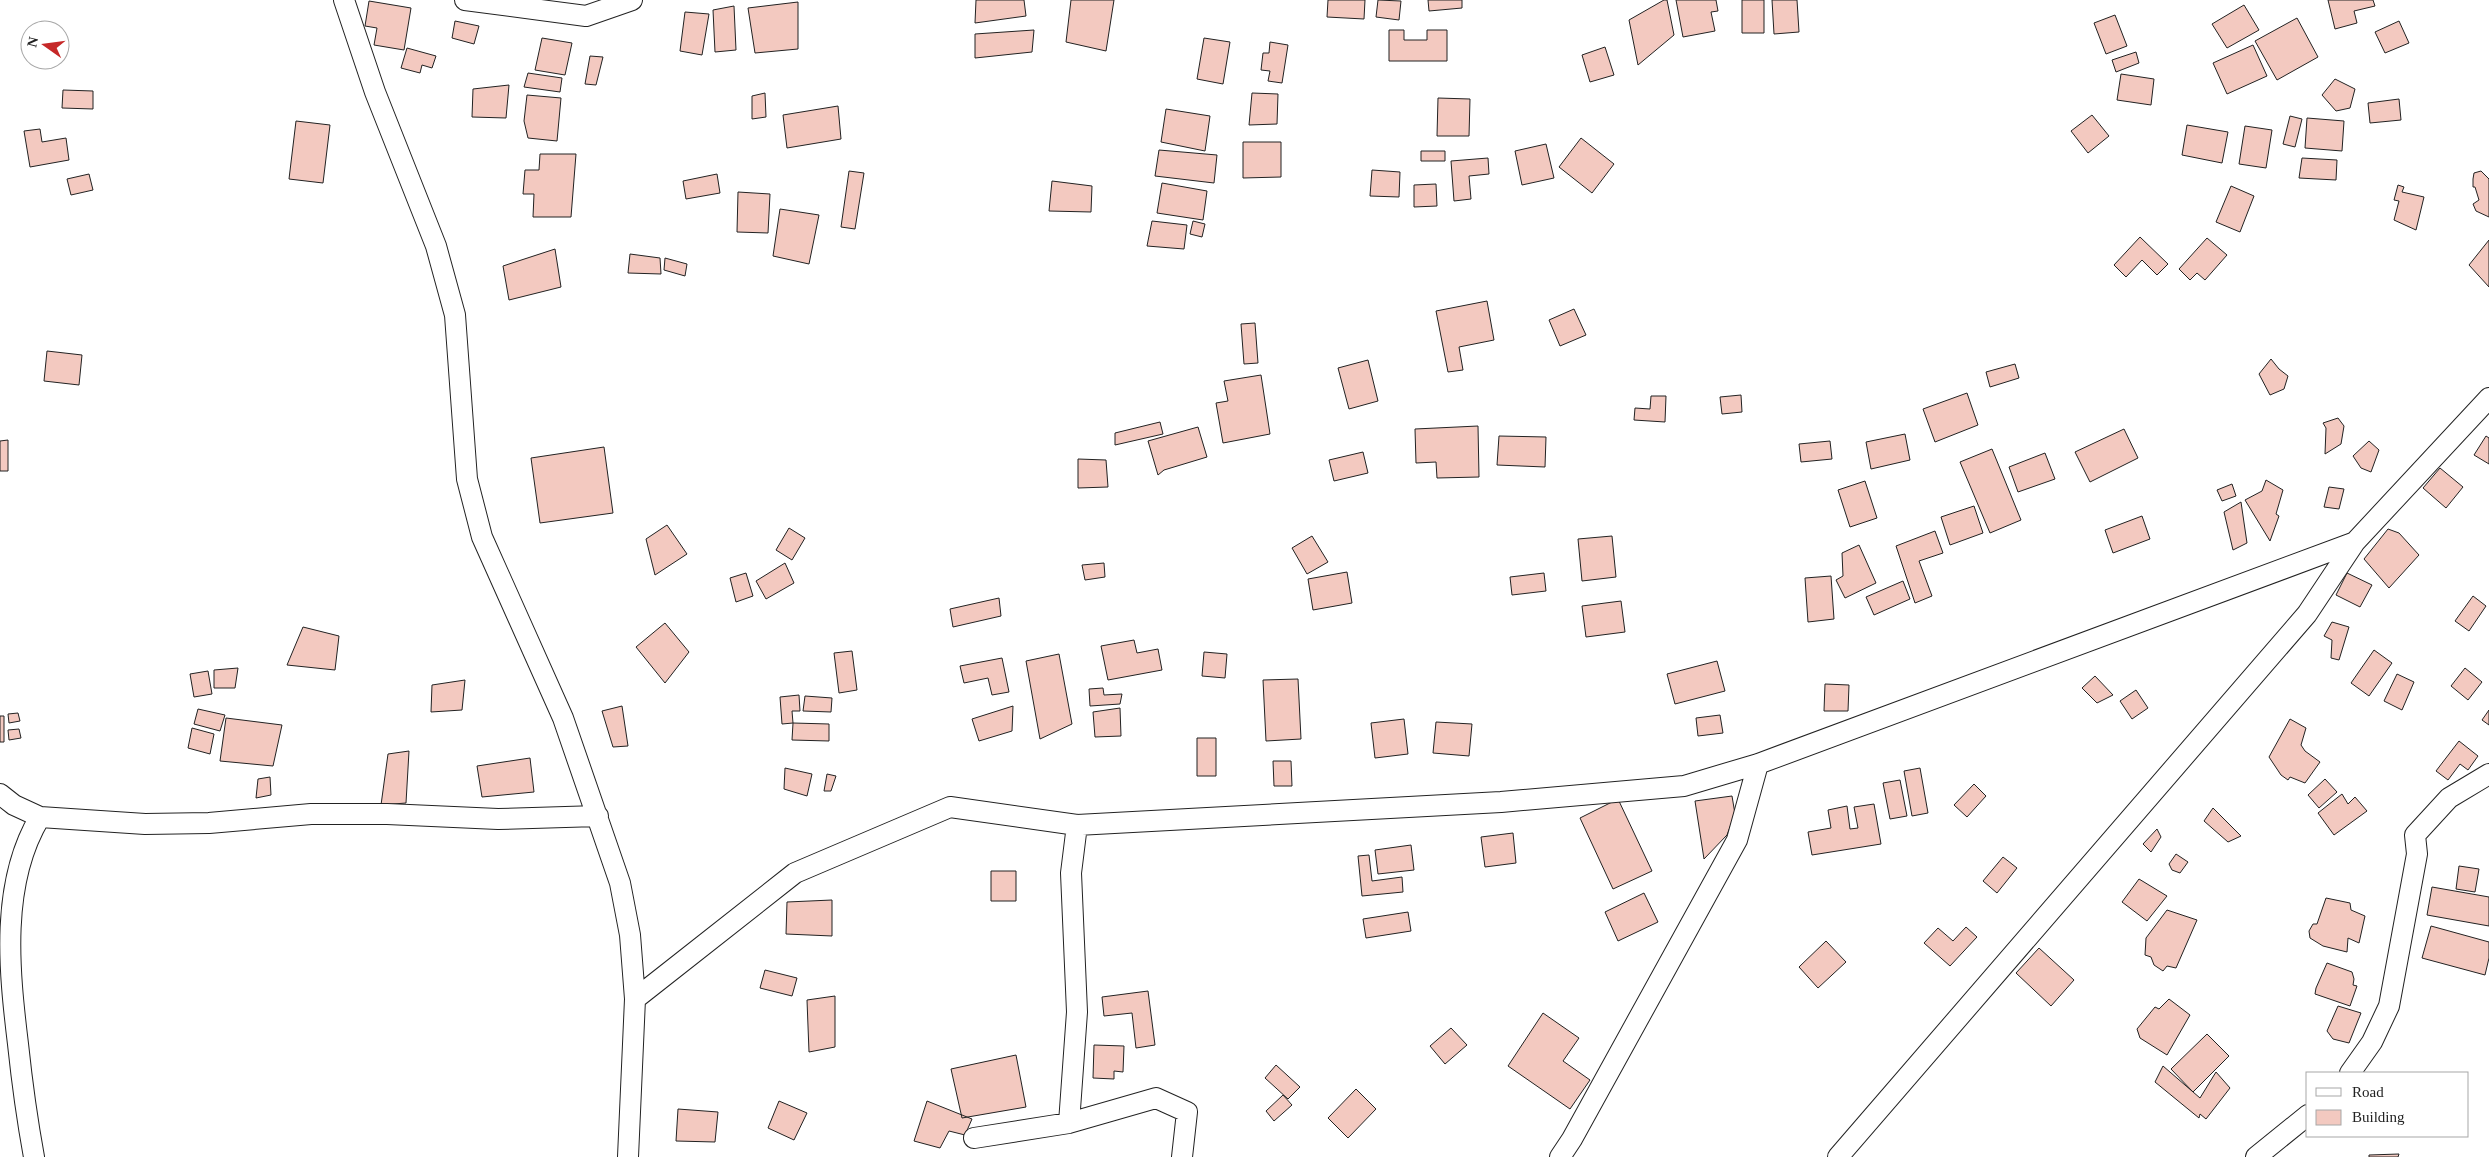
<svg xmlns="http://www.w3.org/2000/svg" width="2489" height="1157" viewBox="0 0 2489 1157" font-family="'Times New Roman',serif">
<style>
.building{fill:#f3c9c0;stroke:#222}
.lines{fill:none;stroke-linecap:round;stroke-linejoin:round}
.street-casing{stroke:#222;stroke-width:22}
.street{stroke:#fff;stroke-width:20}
</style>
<rect width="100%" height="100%" fill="#fff"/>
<path class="building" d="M 976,0 L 1024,0 L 1026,16 L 975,23 Z
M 1071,0 L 1114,0 L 1106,51 L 1066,42 Z
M 1328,0 L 1365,0 L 1364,19 L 1327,17 Z
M 1378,0 L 1401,1 L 1399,20 L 1376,17 Z
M 1428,0 L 1462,0 L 1462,8 L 1429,11 Z
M 1664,0 L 1667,0 L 1674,35 L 1638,65 L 1629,20 Z
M 1676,0 L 1716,0 L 1718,11 L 1711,12 L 1715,31 L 1683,37 Z
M 1742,0 L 1764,0 L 1764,33 L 1742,33 Z
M 1772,0 L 1797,0 L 1799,32 L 1774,34 Z
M 2328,0 L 2373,0 L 2375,6 L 2354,11 L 2357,23 L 2335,29 Z
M 369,1 L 411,8 L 404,50 L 374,45 L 377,28 L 365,26 Z
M 798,2 L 798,49 L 755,53 L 748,8 Z
M 2244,5 L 2259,30 L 2227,48 L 2212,24 Z
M 734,6 L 736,50 L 715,52 L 713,10 Z
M 685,12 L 709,14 L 702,55 L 680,51 Z
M 2115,15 L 2127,46 L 2106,54 L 2094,23 Z
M 2297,18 L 2318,57 L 2277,80 L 2255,41 Z
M 455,21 L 479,26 L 474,44 L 452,38 Z
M 2399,21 L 2409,43 L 2385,53 L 2375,32 Z
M 1034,30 L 1032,52 L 975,58 L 975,34 Z
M 1389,30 L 1404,30 L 1404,40 L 1427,40 L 1427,30 L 1447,30 L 1447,61 L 1389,61 Z
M 542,38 L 572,43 L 565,75 L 535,70 Z
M 1204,38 L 1230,42 L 1223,84 L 1197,79 Z
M 1270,42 L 1288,45 L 1282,83 L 1268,81 L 1270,71 L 1261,70 L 1263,53 L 1269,53 Z
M 2253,45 L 2267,76 L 2227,94 L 2213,63 Z
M 1605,47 L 1614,75 L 1590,82 L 1582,55 Z
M 407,48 L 436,56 L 432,68 L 422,65 L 420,73 L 401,68 Z
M 2136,52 L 2139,63 L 2116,72 L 2112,60 Z
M 590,56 L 603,57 L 596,85 L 585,84 Z
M 528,73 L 562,78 L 560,92 L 524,87 Z
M 2121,74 L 2154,79 L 2151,105 L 2117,100 Z
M 2335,79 L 2355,89 L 2350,108 L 2336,111 L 2322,95 Z
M 509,85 L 506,118 L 472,117 L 473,89 Z
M 63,90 L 93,91 L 93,109 L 62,108 Z
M 765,93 L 766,117 L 752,119 L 752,96 Z
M 1252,93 L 1278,94 L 1277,124 L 1249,125 Z
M 527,95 L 561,98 L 557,141 L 528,138 L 524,121 Z
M 1438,98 L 1470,99 L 1469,136 L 1437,136 Z
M 2399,99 L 2401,120 L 2370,123 L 2368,103 Z
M 838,106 L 841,139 L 787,148 L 783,115 Z
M 1166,109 L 1210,116 L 1205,151 L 1161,142 Z
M 2092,115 L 2109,136 L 2088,153 L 2071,131 Z
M 2290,116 L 2302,119 L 2295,147 L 2283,144 Z
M 2307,118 L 2344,121 L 2342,151 L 2305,148 Z
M 296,121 L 330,125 L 323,183 L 289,179 Z
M 2187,125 L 2228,132 L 2222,163 L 2182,155 Z
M 2245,126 L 2272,130 L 2266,168 L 2239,164 Z
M 40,129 L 42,142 L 66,138 L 69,160 L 30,167 L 24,131 Z
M 1581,138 L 1614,164 L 1592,193 L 1559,167 Z
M 1243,142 L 1281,142 L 1281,177 L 1243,178 Z
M 1546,144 L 1554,178 L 1522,185 L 1515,151 Z
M 1159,150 L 1217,155 L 1214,183 L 1155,176 Z
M 1421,151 L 1445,151 L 1445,161 L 1421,161 Z
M 540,154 L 576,154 L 571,217 L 533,217 L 534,194 L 523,194 L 525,170 L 539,170 Z
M 1488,158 L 1489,174 L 1469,176 L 1471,199 L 1454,201 L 1451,161 Z
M 2302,158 L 2337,160 L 2336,180 L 2299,178 Z
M 1372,170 L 1400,172 L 1399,197 L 1370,196 Z
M 849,171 L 864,173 L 855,229 L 841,227 Z
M 2481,171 L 2489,179 L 2489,217 L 2476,211 L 2473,204 L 2479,200 L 2475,187 L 2473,187 L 2473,179 L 2474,173 Z
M 89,174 L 93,190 L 71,195 L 67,179 Z
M 717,174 L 720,193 L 686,199 L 683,181 Z
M 1052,181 L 1092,186 L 1091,212 L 1049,211 Z
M 1162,183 L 1207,191 L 1203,220 L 1157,213 Z
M 1436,184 L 1437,206 L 1414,207 L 1414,185 Z
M 2398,185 L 2404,187 L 2402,192 L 2424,197 L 2416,230 L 2394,220 L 2399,201 L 2394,200 Z
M 2231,186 L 2254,196 L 2240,232 L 2216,222 Z
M 738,192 L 770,194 L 768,233 L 737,232 Z
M 780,209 L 819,215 L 809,264 L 773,256 Z
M 1152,221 L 1187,225 L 1184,249 L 1147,246 Z
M 1193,221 L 1205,224 L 1202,237 L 1190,234 Z
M 2140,237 L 2168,264 L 2157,275 L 2142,260 L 2126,277 L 2114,265 Z
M 2207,238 L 2227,255 L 2205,280 L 2197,273 L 2190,280 L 2179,269 Z
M 2489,240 L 2489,287 L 2469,265 Z
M 555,249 L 561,287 L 509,300 L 503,266 Z
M 630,254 L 660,258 L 661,274 L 628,273 Z
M 665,258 L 687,264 L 685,276 L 664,270 Z
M 1487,301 L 1494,340 L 1459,347 L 1463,370 L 1448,372 L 1436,311 Z
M 1574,309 L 1586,335 L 1560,346 L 1549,320 Z
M 1255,323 L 1258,363 L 1244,364 L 1241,324 Z
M 47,351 L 82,355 L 79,385 L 44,381 Z
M 2271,359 L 2279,369 L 2288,376 L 2284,389 L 2270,395 L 2259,374 Z
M 1368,360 L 1378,401 L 1349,409 L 1338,368 Z
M 2015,364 L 2019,378 L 1990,387 L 1986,372 Z
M 1261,375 L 1270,434 L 1223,443 L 1216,403 L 1228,401 L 1224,381 Z
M 1967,393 L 1978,425 L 1935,442 L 1923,409 Z
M 1741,395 L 1742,412 L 1722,414 L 1720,397 Z
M 1651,396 L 1666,396 L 1665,422 L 1634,420 L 1635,408 L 1650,409 Z
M 2338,418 L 2344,426 L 2341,444 L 2325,454 L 2326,428 L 2323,423 Z
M 1160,422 L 1163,434 L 1115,445 L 1115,433 Z
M 1478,426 L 1479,477 L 1437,478 L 1436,462 L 1416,463 L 1415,429 Z
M 1198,427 L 1207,457 L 1164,470 L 1158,475 L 1148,441 Z
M 2124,429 L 2138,458 L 2090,482 L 2075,452 Z
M 1905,434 L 1910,460 L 1871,469 L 1866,442 Z
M 1499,436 L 1546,437 L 1545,467 L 1497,465 Z
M 2486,436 L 2489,438 L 2489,464 L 2474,455 Z
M 8,440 L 8,471 L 0,471 L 0,441 Z
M 1830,441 L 1832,459 L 1801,462 L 1799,444 Z
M 2369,441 L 2379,450 L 2371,472 L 2361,468 L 2353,456 Z
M 604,447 L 613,513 L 540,523 L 531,458 Z
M 1992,449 L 2021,520 L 1990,533 L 1960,462 Z
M 1363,452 L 1368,473 L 1334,481 L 1329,460 Z
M 2045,453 L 2055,479 L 2018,492 L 2009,467 Z
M 1078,459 L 1106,460 L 1108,487 L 1078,488 Z
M 2440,468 L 2463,487 L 2446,508 L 2423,488 Z
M 2266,480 L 2283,490 L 2276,514 L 2279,516 L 2270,541 L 2245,500 L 2262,491 Z
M 1865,481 L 1877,518 L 1850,527 L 1838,490 Z
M 2232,484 L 2236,496 L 2222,501 L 2217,490 Z
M 2329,487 L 2344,489 L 2339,509 L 2324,507 Z
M 2241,502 L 2247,543 L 2233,550 L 2224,512 Z
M 1974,506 L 1983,533 L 1950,545 L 1941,517 Z
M 2142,516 L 2150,539 L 2113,553 L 2105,530 Z
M 667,525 L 687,554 L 655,575 L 646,539 Z
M 789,528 L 805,538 L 792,560 L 776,550 Z
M 2388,529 L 2399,533 L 2419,555 L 2389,588 L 2364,559 Z
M 1935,531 L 1943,553 L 1919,561 L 1932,596 L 1915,603 L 1896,546 Z
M 1312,536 L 1328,562 L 1307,574 L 1292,548 Z
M 1612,536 L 1616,577 L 1582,581 L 1578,539 Z
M 1859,545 L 1876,583 L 1845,598 L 1836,580 L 1843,576 L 1842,553 Z
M 785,563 L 794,583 L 766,599 L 756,581 Z
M 1104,563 L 1105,577 L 1085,580 L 1082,565 Z
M 1347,572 L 1352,603 L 1313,610 L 1308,579 Z
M 746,573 L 753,596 L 736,602 L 730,578 Z
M 1544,573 L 1546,591 L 1512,595 L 1510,577 Z
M 2347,573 L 2372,585 L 2360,607 L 2336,595 Z
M 1831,576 L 1834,619 L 1808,622 L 1805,578 Z
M 1903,581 L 1910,599 L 1874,615 L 1866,597 Z
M 2473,596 L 2486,606 L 2469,631 L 2455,621 Z
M 999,598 L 1001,616 L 953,627 L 950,609 Z
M 1621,601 L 1625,632 L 1586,637 L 1582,606 Z
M 2332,622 L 2349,627 L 2339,660 L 2331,658 L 2332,640 L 2324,636 Z
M 665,623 L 689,652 L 665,683 L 636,647 Z
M 303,627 L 339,636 L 335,670 L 287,665 Z
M 1134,640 L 1137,653 L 1158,649 L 1162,670 L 1108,680 L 1101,646 Z
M 2374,650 L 2392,663 L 2369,696 L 2351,683 Z
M 852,651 L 857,690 L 839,693 L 834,653 Z
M 1204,652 L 1227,654 L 1225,678 L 1202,676 Z
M 1059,654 L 1072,724 L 1040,739 L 1026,661 Z
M 1002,658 L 1009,692 L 992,695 L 988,678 L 964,683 L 960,666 Z
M 1717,661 L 1725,691 L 1675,704 L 1667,674 Z
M 238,668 L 235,688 L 214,688 L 214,670 Z
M 2465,668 L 2482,682 L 2468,700 L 2451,686 Z
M 208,671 L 212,694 L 194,697 L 190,674 Z
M 2397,674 L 2414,682 L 2402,710 L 2384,701 Z
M 2095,676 L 2113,695 L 2097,703 L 2082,688 Z
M 1298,679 L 1301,739 L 1266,741 L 1263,680 Z
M 465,680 L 462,710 L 431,712 L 432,685 Z
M 1825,684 L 1849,685 L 1848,711 L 1824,711 Z
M 1103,688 L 1104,695 L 1122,694 L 1120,704 L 1090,706 L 1089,689 Z
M 2136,690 L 2148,708 L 2132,719 L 2120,701 Z
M 799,695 L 800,711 L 792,711 L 793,723 L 782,724 L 780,697 Z
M 805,696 L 832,698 L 831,712 L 803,711 Z
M 622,706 L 628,746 L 613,747 L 602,711 Z
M 1013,706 L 1012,731 L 979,741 L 972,719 Z
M 1120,708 L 1121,736 L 1095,737 L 1093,712 Z
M 198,709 L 225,715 L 220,731 L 194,724 Z
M 2489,710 L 2489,725 L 2482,720 Z
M 18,713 L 20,721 L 9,723 L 8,714 Z
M 1720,715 L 1723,733 L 1698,736 L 1696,718 Z
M 0,716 L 4,716 L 4,742 L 0,742 Z
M 226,718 L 282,725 L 273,766 L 220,761 Z
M 1404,719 L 1408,754 L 1375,758 L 1371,723 Z
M 2290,719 L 2306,728 L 2301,745 L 2305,751 L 2320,762 L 2305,783 L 2290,777 L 2288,780 L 2281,775 L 2269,757 Z
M 1436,722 L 1472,724 L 1469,756 L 1433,753 Z
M 793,723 L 829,724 L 829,741 L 792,740 Z
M 192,728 L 214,734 L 210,754 L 188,748 Z
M 19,729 L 21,738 L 9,740 L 8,730 Z
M 1197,738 L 1216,738 L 1216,776 L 1197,776 Z
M 2459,741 L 2478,756 L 2468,770 L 2460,764 L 2448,780 L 2436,771 Z
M 409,751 L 406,803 L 381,805 L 388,754 Z
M 530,758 L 534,792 L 482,797 L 477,766 Z
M 1273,761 L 1291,761 L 1292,786 L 1274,786 Z
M 785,768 L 812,774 L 807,796 L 784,789 Z
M 1920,768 L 1928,813 L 1912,816 L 1904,771 Z
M 827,774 L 836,776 L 831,791 L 824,791 Z
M 270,777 L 271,795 L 256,798 L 258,779 Z
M 2325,779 L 2337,792 L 2319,808 L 2308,795 Z
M 1900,780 L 1907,816 L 1890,819 L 1883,783 Z
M 1974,784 L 1986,796 L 1967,817 L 1954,805 Z
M 2342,794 L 2348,804 L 2355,797 L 2367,811 L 2334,835 L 2318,813 Z
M 1732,796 L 1735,814 L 1727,835 L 1704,859 L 1695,801 Z
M 1618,799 L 1652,871 L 1613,889 L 1580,818 Z
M 1874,804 L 1881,844 L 1812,855 L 1808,832 L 1831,828 L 1828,810 L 1847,806 L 1850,829 L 1858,828 L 1854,807 Z
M 2213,808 L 2241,836 L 2228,842 L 2204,821 Z
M 2157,829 L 2161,837 L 2151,852 L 2143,844 Z
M 1513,833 L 1516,863 L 1485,867 L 1481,837 Z
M 1411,845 L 1414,870 L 1378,874 L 1375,850 Z
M 2176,854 L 2188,862 L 2180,873 L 2172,870 L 2169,864 Z
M 1369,855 L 1372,881 L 1402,877 L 1403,892 L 1362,896 L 1358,856 Z
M 2003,857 L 2017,868 L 1997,893 L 1983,881 Z
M 2459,866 L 2479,869 L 2475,892 L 2456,889 Z
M 991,871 L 1016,871 L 1016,901 L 991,901 Z
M 2139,879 L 2167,896 L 2147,921 L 2122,902 Z
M 2432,887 L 2489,897 L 2489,926 L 2427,915 Z
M 1644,893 L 1658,922 L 1618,941 L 1605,912 Z
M 2326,898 L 2350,903 L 2351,910 L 2365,916 L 2359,943 L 2348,938 L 2347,952 L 2323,946 L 2310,938 L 2309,931 L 2313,924 L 2317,924 Z
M 832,900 L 832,936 L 786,934 L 787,902 Z
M 2167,910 L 2197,920 L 2176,968 L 2167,966 L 2163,971 L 2154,965 L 2151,957 L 2145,955 L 2146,938 Z
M 1408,912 L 1411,931 L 1366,938 L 1363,919 Z
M 2431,926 L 2489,942 L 2489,958 L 2485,975 L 2422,958 Z
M 1966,927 L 1977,937 L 1950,966 L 1924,943 L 1938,928 L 1953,941 Z
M 1826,941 L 1846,962 L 1818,988 L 1799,967 Z
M 2039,948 L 2074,980 L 2051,1006 L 2016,973 Z
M 2327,963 L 2352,972 L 2354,979 L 2353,985 L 2357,986 L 2350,1006 L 2315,994 L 2316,988 Z
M 765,970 L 797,978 L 792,996 L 760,988 Z
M 1148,991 L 1155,1045 L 1136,1048 L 1132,1013 L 1104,1016 L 1102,997 Z
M 835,996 L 835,1047 L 809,1052 L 807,1000 Z
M 2169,999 L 2190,1015 L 2167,1055 L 2140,1038 L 2137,1029 L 2155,1007 L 2159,1009 Z
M 2338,1006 L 2361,1013 L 2349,1043 L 2333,1039 L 2327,1031 Z
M 1543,1013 L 1579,1038 L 1563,1061 L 1590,1080 L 1570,1109 L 1508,1066 Z
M 1451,1028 L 1467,1045 L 1445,1064 L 1430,1046 Z
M 2207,1034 L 2229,1056 L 2193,1092 L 2171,1069 Z
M 1094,1045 L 1124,1046 L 1123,1072 L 1114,1071 L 1114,1079 L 1093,1078 Z
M 1016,1055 L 1026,1107 L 962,1118 L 951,1069 Z
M 1276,1065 L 1300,1087 L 1288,1099 L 1265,1078 Z
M 2163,1066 L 2200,1098 L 2216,1072 L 2230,1088 L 2206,1119 L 2200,1114 L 2199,1118 L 2155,1082 Z
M 1356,1089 L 1376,1109 L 1348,1138 L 1328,1118 Z
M 1283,1095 L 1292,1105 L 1274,1121 L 1266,1111 Z
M 779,1101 L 807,1113 L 794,1140 L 768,1128 Z
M 927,1101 L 972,1119 L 965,1135 L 949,1131 L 940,1148 L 914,1141 Z
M 678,1109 L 718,1112 L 715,1142 L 676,1141 Z
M 2399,1154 L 2398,1157 L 2369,1157 L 2369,1155 Z"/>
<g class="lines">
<g class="street-casing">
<path id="street" d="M 344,0 L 375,92 L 436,246 L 455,315 L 467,479 L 482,537 L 563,718 L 620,883 L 630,935 L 635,999 L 628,1157
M 465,0 L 586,16 L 632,0
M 0,794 L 14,805 L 40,817 L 145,824 L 209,823 L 311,814 L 387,814 L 498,819 L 598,816
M 635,999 L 795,873 L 950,807 L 1077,825 L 1501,802 L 1684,786 L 1758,764 L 2355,542 L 2489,398
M 2350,1073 L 2372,1042 L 2389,1006 L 2417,854 L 2415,835 L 2449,798 L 2489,774
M 1069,1123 L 1077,1012 L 1071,873 L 1077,825
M 974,1138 L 1069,1123 L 1156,1098 L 1187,1112 L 1182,1157
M 34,1157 C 27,1119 22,1082 18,1044 C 9,970 0,883 40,817
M 1560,1157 L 1572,1139 L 1737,840 L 1758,764
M 1838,1157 L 2307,614 L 2355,542
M 2256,1157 L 2308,1115"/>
</g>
<use href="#street" class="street"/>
</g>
<rect x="2306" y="1072" width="162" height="65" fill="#ffffff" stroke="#a7a7a7"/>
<rect x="2316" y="1088" width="25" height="8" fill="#ffffff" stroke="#a7a7a7"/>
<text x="2352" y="1097" font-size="15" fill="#222222">Road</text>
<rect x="2316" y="1110" width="25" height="15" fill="#f3c9c0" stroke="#a7a7a7"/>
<text x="2352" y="1122" font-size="15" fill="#222222">Building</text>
<g transform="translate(45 45) rotate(284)"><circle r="24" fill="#ffffff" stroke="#a7a7a7"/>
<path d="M0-4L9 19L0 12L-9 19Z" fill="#c62828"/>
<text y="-8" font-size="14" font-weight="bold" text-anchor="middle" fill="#222222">N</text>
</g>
</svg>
